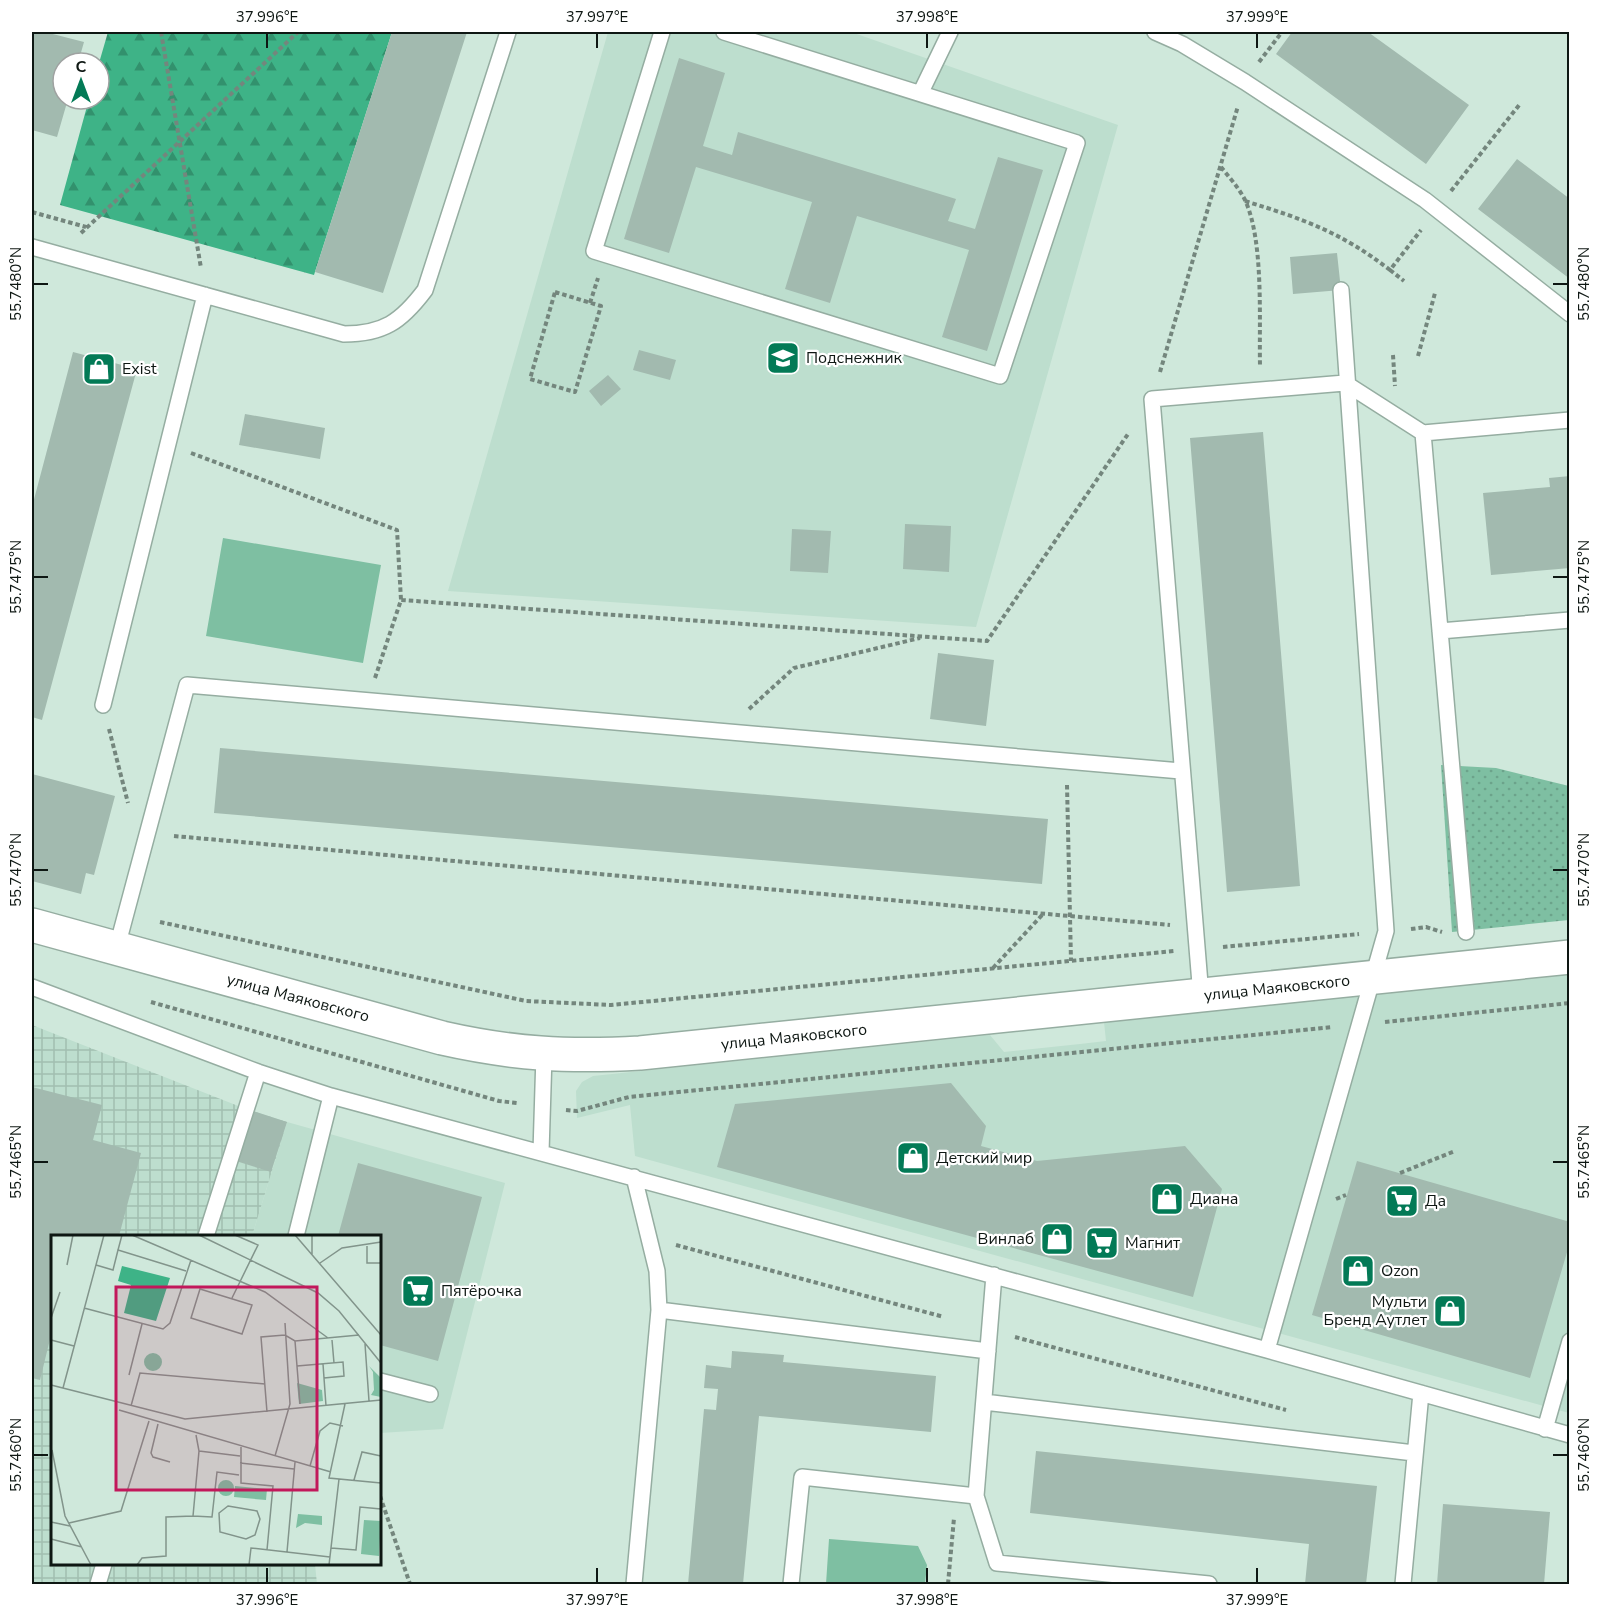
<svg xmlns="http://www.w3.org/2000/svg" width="1601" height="1616" viewBox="0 0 1601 1616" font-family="'Nunito Sans',sans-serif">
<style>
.built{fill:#bddece}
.industrial{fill:url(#industrial-grid)}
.grass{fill:url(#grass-dots)}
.forest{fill:url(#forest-firs)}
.green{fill:#7ebfa2}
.building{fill:#a2baaf}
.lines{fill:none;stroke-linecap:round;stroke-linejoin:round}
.service-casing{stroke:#95ada1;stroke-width:18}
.tertiary-casing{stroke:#95ada1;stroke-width:36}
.path{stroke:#74867d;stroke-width:4;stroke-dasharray:4.5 3;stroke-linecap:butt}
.service{stroke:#fff;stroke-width:15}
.tertiary{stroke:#fff;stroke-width:33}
.ticks{fill:none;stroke:#0e1713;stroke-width:2}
.labels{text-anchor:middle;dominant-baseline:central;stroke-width:4.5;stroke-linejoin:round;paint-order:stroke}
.poi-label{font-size:16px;fill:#0e1713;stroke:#fff;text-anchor:start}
.street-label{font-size:16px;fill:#0e1713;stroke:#fff}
.inset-road{fill:none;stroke:#82948b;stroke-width:1.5}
.view{fill:#c2185b;fill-opacity:0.15;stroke:#c2185b;stroke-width:3}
.inset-edge{fill:none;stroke:#0e1713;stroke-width:3}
.neatline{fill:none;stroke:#0e1713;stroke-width:2}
.ticks-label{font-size:15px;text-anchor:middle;fill:#0e1713}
</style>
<defs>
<pattern id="industrial-grid" width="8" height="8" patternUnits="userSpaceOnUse" patternTransform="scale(1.5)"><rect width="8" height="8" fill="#bddece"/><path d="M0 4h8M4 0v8" fill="none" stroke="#a1beb0"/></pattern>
<pattern id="grass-dots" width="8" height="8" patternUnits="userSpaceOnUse" patternTransform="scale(1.5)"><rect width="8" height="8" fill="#7ebfa2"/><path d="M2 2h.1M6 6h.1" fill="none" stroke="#6ca38b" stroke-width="1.8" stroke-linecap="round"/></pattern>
<pattern id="forest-firs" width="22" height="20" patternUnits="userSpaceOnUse" patternTransform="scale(1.5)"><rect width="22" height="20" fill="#3eb387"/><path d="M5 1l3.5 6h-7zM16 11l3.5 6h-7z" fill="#32916d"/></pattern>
</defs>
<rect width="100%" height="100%" fill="#cfe8db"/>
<path class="built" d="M 608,32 L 851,32 L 1118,125 L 976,627 L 448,591 Z
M 1569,974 L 1569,1413 L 635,1156 L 630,1105 L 577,1118 L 576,1091 L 582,1082 L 593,1076 L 990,1035 L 1004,1052 L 1080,1044 L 1106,1041 L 1104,1022 Z
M 287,1122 L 505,1183 L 443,1429 L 380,1433 L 380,1236 L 252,1236 Z"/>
<path class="industrial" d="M 32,1025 L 246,1109 L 287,1122 L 252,1236 L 52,1236 L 52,1564 L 315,1564 L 317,1584 L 32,1584 Z"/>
<path class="grass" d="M 1441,765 L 1496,768 L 1569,786 L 1569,920 L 1452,932 Z"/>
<path class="forest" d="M 108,32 L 392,32 L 314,275 L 60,205 L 89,99 L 99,99 L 99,63 Z"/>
<path class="green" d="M 223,538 L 381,565 L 363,663 L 206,636 Z
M 829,1539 L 918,1546 L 927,1565 L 925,1584 L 826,1584 Z"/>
<path class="building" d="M 32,32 L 45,32 L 84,42 L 78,63 L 63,63 L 63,99 L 68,99 L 57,137 L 32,130 Z
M 392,32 L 467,32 L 383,293 L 315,272 Z
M 1292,32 L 1368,32 L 1469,105 L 1426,164 L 1276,54 Z
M 679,58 L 725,73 L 703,146 L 732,155 L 738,132 L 956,199 L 948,221 L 975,229 L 998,157 L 1043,170 L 987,351 L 942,337 L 969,250 L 857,216 L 830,303 L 785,289 L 812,202 L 696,167 L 669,253 L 624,239 Z
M 1517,159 L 1570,199 L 1570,279 L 1478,209 Z
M 1337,253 L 1341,290 L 1293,294 L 1290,257 Z
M 639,350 L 676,360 L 670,380 L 633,370 Z
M 73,352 L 137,369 L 42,720 L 32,717 L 32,507 Z
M 608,375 L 621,389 L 601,406 L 589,391 Z
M 245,414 L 325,428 L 320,459 L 239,445 Z
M 1263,432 L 1300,886 L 1227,892 L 1190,438 Z
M 1570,476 L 1570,568 L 1491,575 L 1483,493 L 1550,487 L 1549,478 Z
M 905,524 L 951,526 L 949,572 L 903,569 Z
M 792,529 L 831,531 L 828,573 L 790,571 Z
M 938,653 L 994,660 L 986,726 L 930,719 Z
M 220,748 L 1048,819 L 1042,884 L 214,813 Z
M 32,774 L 115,796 L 94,875 L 86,873 L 81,894 L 32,881 Z
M 951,1083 L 986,1126 L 981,1146 L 1037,1161 L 1185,1146 L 1222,1189 L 1193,1297 L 717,1167 L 735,1104 Z
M 32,1087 L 102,1105 L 93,1140 L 141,1153 L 119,1236 L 52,1236 L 52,1331 L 40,1380 L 32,1378 Z
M 253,1111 L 287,1122 L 271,1172 L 236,1161 Z
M 1357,1161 L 1570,1222 L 1570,1242 L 1530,1378 L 1312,1315 Z
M 358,1163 L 482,1197 L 438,1361 L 380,1345 L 380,1236 L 338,1236 Z
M 732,1351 L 784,1355 L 783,1362 L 936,1376 L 931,1432 L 759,1416 L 743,1584 L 688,1584 L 704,1409 L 716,1410 L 718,1389 L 704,1388 L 706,1365 L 731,1368 Z
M 1036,1451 L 1377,1486 L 1366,1584 L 1305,1584 L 1309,1544 L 1030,1513 Z
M 1443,1504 L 1550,1512 L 1544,1584 L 1437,1584 Z"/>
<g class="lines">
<g class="service-casing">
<path id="service" d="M 662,32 L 594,251 L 1000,376 L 1077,143 L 724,32
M 1155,32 L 1182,44 L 1245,82 L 1425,200 L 1570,314
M 921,92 L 950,32
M 32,247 L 344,334 C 383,334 401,322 425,290 L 508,32
M 1423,433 L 1466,932
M 1440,631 L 1570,620
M 103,705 L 205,295
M 117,947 L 187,685 L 1181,771
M 32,987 L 258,1072 L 331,1096 L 1267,1350 L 1570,1435
M 1201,996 L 1152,399 L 1345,383 L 1423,433 L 1570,420
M 541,1152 L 544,1055
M 206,1236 L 258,1072
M 296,1236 L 331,1096
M 994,1275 L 976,1496 L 997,1563 L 1209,1584
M 659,1310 L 988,1351
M 1267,1350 L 1386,931 L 1341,290
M 380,1381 L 430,1394
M 984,1402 L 1414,1453
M 1545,1429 L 1570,1341
M 98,1584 L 104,1564
M 634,1584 L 659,1310 L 657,1271 L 634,1177
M 791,1584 L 802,1477 L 976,1496
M 1403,1584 L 1421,1393"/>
</g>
<g class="tertiary-casing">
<path id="tertiary" d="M 32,925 L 442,1038 C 513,1054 567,1057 640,1053 L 1570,957"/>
</g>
<path class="path" d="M 161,32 L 201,268
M 1259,62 L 1282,32
M 1221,167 C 1229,177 1239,188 1245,200 C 1264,241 1259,319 1260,366
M 1451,191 L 1520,104
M 1245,201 C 1303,219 1341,232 1390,270 L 1421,230
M 32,212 L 86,227
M 81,233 L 298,32
M 1390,270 L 1404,281
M 555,292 L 601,306 L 575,392 L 530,379 Z
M 590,303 L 598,278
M 1393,355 L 1395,386
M 1418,356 L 1435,293
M 1160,372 L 1238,106
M 191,453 L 397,530 L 401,600
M 375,678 L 401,600 L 987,641 L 1128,434
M 749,709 L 794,668 L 920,638
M 109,729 L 128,803
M 1067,785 L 1071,961
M 174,836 L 1170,925
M 160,922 L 526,1001 L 611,1005 L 1174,951
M 1411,929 L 1426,927 L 1442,932
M 1223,947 L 1359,934
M 993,968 L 1044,913
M 151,1002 L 499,1101 L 517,1103
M 1385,1022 L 1570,1003
M 566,1110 L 577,1111 L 629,1097 L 1333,1027
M 1400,1173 L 1455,1151
M 1336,1199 L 1346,1195
M 676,1245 L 944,1317
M 1015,1337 L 1286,1410
M 380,1496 L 410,1584
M 948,1584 L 954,1518"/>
<use href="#service" class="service"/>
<use href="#tertiary" class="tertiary"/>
</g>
<path class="ticks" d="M 267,33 L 267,48M 597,33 L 597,48M 927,33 L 927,48M 1257,33 L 1257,48M 33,284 L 48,284M 1553,284 L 1568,284M 33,577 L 48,577M 1553,577 L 1568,577M 33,870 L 48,870M 1553,870 L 1568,870M 33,1162 L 48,1162M 1553,1162 L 1568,1162M 33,1455 L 48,1455M 1553,1455 L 1568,1455M 267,1568 L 267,1583M 597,1568 L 597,1583M 927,1568 L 927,1583M 1257,1568 L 1257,1583"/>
<defs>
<g id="school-square" transform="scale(1.725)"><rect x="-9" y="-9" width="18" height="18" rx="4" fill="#037a56" stroke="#fff"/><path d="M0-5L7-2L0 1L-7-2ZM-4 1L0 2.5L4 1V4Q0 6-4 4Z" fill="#fff"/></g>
<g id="shop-square" transform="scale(1.725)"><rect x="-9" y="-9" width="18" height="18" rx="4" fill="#037a56" stroke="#fff"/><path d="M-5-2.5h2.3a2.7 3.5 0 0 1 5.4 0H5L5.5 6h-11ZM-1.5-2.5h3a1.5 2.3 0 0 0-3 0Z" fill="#fff"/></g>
<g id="supermarket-square" transform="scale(1.725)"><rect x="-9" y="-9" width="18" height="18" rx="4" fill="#037a56" stroke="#fff"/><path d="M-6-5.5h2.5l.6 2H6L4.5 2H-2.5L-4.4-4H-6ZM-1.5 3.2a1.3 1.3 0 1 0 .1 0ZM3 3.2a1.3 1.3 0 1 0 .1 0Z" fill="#fff"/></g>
</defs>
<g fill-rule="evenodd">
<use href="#school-square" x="783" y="358"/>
<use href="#shop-square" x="99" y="369"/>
<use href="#shop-square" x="913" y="1158"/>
<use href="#shop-square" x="1167" y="1199"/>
<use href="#supermarket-square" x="1402" y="1201"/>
<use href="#shop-square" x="1057" y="1239"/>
<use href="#supermarket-square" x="1102" y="1243"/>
<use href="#shop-square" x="1358" y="1271"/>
<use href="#supermarket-square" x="418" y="1291"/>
<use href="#shop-square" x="1450" y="1311"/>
</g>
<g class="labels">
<g class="poi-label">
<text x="806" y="358">Подснежник</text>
<text x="122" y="369">Exist</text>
<text x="936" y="1158">Детский мир</text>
<text x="1190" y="1199">Диана</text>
<text x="1425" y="1201">Да</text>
<text x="1034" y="1239" text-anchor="end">Винлаб</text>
<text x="1125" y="1243">Магнит</text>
<text x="1381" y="1271">Ozon</text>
<text x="441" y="1291">Пятёрочка</text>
<text x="1427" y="1302" text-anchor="end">Мульти<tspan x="1427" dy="18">Бренд Аутлет</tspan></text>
</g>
<g class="street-label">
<text transform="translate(1277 988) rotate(-6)">улица Маяковского</text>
<text transform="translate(298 998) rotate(15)">улица Маяковского</text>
<text transform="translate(794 1037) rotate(-6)">улица Маяковского</text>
</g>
</g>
<g transform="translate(51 1235)">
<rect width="330" height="330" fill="#cfe8db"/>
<path d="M 318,131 L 330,143 L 330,162 L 320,160 L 323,155 L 322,137 ZM 246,148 L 271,155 L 272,166 L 248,169 Z" fill="#7ebfa2"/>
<path d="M 71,31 L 119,43 L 105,86 L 73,78 L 80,50 L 67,46 Z" fill="#3eb387"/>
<path d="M93 127a9 9 0 1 1 18 0a9 9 0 1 1-18 0ZM167 253a8 8 0 1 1 16 0a8 8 0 1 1-16 0ZM 184,251 L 216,254 L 215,265 L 183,262 ZM 247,279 L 271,281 L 271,290 L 254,288 L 245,293 ZM 313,285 L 330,286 L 328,321 L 310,319 Z" fill="#7ebfa2"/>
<path class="inset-road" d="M 71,0 L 67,15 L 135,36M 81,0 L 214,57 L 277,103M 148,0 L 267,58 L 288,76 L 330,128M 244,0 L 330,100M 261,0 L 261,21M 316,11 L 316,28 L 330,28M 269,28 L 291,13 L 330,7M 16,30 L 22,0M 45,30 L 62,35 L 67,15M 149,54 L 201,70 L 191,99 L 140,83 ZM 181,63 L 207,10 L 184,0M 33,73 L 112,94 L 119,88 L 140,25M 0,83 L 9,57M 0,105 L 23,111M 281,105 L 283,128M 244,106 L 249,169M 314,109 L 318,166M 272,129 L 275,171M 246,131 L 292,127 L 293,141 L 273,143M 78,140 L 91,89M 0,150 L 134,184 L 330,165M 12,153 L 53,0M 294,169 L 278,243 L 330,248M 80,171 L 89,138 L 214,149M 68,175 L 280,237M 216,177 L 210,102 L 234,100 L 244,106 L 308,100M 107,189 L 100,218 L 102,222 L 119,227M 190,212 L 190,248 L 222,251 L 216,315M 1,215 L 14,281 L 40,330M 148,216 L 189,221M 224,221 L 239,169 L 234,88M 189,228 L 243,234M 259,231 L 269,196 L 279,188 L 292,191M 303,245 L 311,217 L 330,221M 177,271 L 206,276 L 209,284 L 204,300 L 195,304 L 169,297 L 168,278 ZM 142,281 L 161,282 L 166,237 L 188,240M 0,287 L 19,291M 18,288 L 70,276 L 98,186M 0,304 L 31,312M 280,313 L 305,315 L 309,272 L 330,274M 236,317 L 244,227M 86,330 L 91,323 L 115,321 L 115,282 L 142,281 L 148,216 L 145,200M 198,330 L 200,313 L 279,322M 278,330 L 288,244"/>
<path class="view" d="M 65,52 L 266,52 L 266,255 L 65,255 Z"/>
<rect width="330" height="330" class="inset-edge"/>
</g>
<rect width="1601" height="1616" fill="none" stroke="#ffffff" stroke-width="66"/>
<g transform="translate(81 81)"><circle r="28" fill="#ffffff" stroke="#9fa2a1" stroke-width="1.5"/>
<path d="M0-4.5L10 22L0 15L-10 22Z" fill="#037a56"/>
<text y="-9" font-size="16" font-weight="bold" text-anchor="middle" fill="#0e1713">С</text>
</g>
<rect x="33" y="33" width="1535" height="1550" class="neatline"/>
<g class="ticks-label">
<text x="267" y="22">37.996°E</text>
<text x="597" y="22">37.997°E</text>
<text x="927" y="22">37.998°E</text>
<text x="1257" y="22">37.999°E</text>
<text transform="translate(16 284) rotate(-90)" y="5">55.7480°N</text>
<text transform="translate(1584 284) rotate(-90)" y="5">55.7480°N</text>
<text transform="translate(16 577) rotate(-90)" y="5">55.7475°N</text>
<text transform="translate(1584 577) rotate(-90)" y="5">55.7475°N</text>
<text transform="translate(16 870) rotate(-90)" y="5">55.7470°N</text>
<text transform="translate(1584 870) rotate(-90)" y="5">55.7470°N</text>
<text transform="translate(16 1162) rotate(-90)" y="5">55.7465°N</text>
<text transform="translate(1584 1162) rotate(-90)" y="5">55.7465°N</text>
<text transform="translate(16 1455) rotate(-90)" y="5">55.7460°N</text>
<text transform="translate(1584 1455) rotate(-90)" y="5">55.7460°N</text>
<text x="267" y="1605">37.996°E</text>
<text x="597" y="1605">37.997°E</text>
<text x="927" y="1605">37.998°E</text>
<text x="1257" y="1605">37.999°E</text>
</g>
</svg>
